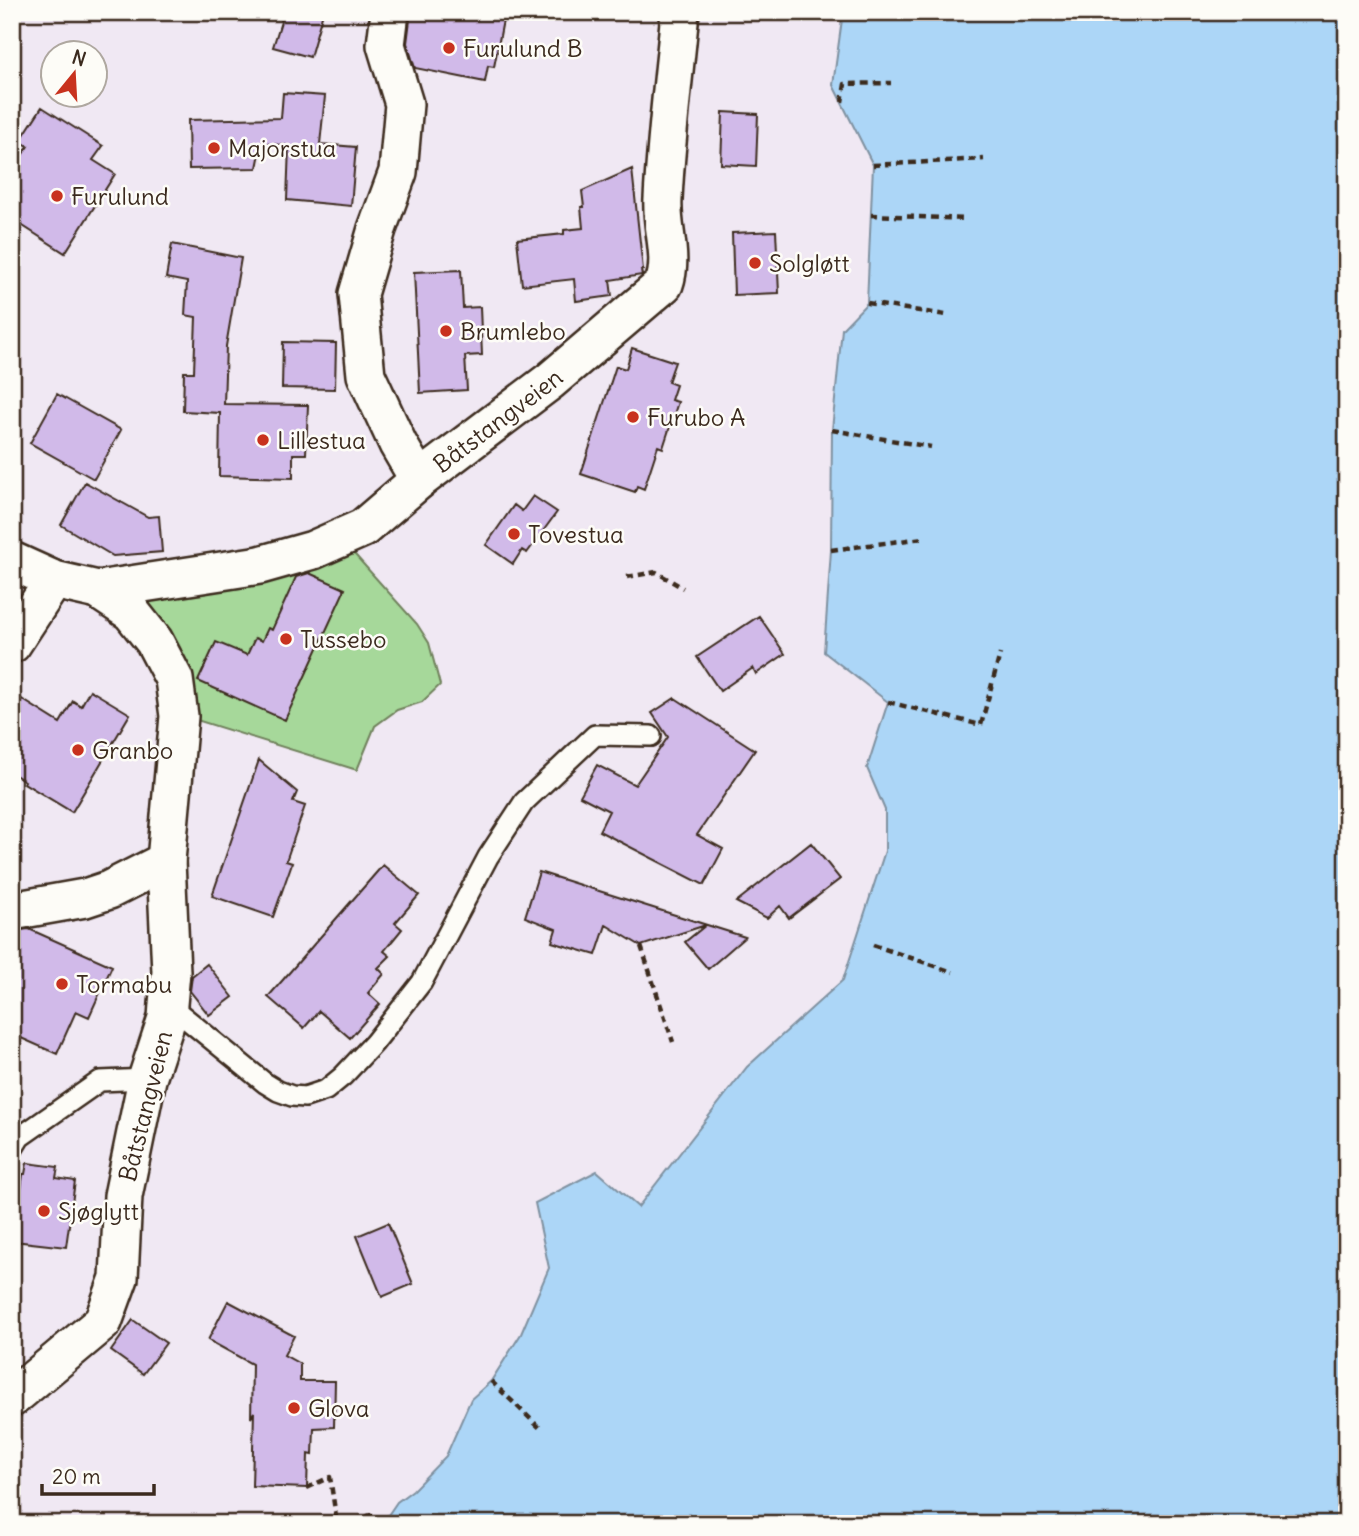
<svg xmlns="http://www.w3.org/2000/svg" width="1359" height="1536" viewBox="0 0 1359 1536" font-family="Delius,sans-serif">
<style>
.green{fill:#a6d89a;stroke:#70815c;stroke-width:2}
.water{fill:#acd6f7;stroke:#7f91a0;stroke-width:2}
.building{fill:#d1bae9;stroke:#3b2a1e;stroke-width:2}
.lines{fill:none;stroke-linecap:round;stroke-linejoin:round}
.lane-casing{stroke:#3b2a1e;stroke-width:24}
.street-casing{stroke:#3b2a1e;stroke-width:42}
.path{stroke:#3b2a1e;stroke-width:4.5;stroke-dasharray:7 5;stroke-linecap:butt}
.lane{stroke:#fdfcf7;stroke-width:19}
.street{stroke:#fdfcf7;stroke-width:37}
.poi-dot{fill:#c8321e;stroke:#fdfcf7;stroke-width:2.5}
.labels{text-anchor:middle;dominant-baseline:central;stroke-width:5;stroke-linejoin:round;paint-order:stroke}
.poi-label{font-size:24px;fill:#3b2a1e;stroke:#fdfcf7;text-anchor:start}
.street-label{font-size:24px;fill:#3b2a1e;stroke:#fdfcf7}
</style>
<rect width="100%" height="100%" fill="#f0e8f3"/>
<filter id="ink" filterUnits="userSpaceOnUse"><feTurbulence type="fractalNoise" baseFrequency=".0143" numOctaves="2"/><feDisplacementMap in="SourceGraphic" scale="14" xChannelSelector="R" yChannelSelector="G"/><feConvolveMatrix kernelMatrix="1 2 1 2 8 2 1 2 1" color-interpolation-filters="sRGB"/></filter>
<g filter="url(#ink)">
<path class="green" d="M 348,547 L 417,624 L 429,643 L 440,685 L 422,702 L 397,710 L 375,726 L 357,770 L 190,718 L 145,614 L 145,592 Z"/>
<path class="water" d="M 843,12 L 1347,12 L 1347,1524 L 382,1524 L 397,1502 L 413,1490 L 446,1456 L 471,1399 L 491,1381 L 521,1334 L 549,1268 L 535,1203 L 597,1171 L 638,1207 L 747,1067 L 843,980 L 885,851 L 885,810 L 867,768 L 888,702 L 824,652 L 831,550 L 832,430 L 842,329 L 867,303 L 873,165 L 833,85 Z"/>
<path class="building" d="M 284,12 L 323,12 L 310,57 L 273,47 Z
M 411,12 L 498,12 L 497,19 L 503,20 L 494,67 L 488,66 L 485,82 L 415,68 L 407,43 Z
M 283,93 L 325,96 L 320,144 L 356,147 L 351,206 L 287,200 L 289,146 L 262,143 L 257,168 L 189,169 L 188,120 L 281,118 Z
M 42,107 L 103,146 L 93,160 L 115,174 L 65,253 L 12,219 L 12,171 L 28,146 L 20,141 Z
M 723,112 L 758,114 L 756,166 L 721,164 Z
M 632,169 L 643,270 L 641,270 L 642,275 L 610,280 L 612,296 L 576,301 L 574,279 L 522,285 L 517,239 L 564,234 L 564,230 L 583,228 L 581,207 L 584,207 L 582,191 Z
M 776,231 L 779,293 L 734,295 L 732,233 Z
M 172,244 L 241,258 L 226,346 L 224,404 L 308,405 L 306,454 L 293,454 L 293,478 L 219,476 L 220,413 L 183,411 L 184,372 L 194,372 L 196,317 L 185,315 L 187,282 L 166,278 Z
M 461,270 L 463,308 L 480,307 L 482,355 L 465,356 L 467,390 L 420,393 L 414,272 Z
M 283,342 L 336,343 L 335,389 L 282,388 Z
M 632,348 L 675,362 L 668,382 L 676,385 L 671,400 L 678,402 L 663,448 L 658,446 L 644,489 L 637,486 L 635,492 L 581,474 L 616,366 L 626,369 Z
M 57,394 L 121,430 L 94,479 L 30,443 Z
M 85,482 L 148,517 L 159,516 L 162,552 L 113,556 L 61,525 Z
M 533,496 L 557,512 L 527,553 L 522,550 L 513,564 L 486,545 L 514,505 L 522,511 Z
M 309,573 L 345,589 L 285,720 L 198,681 L 216,642 L 247,655 L 255,638 L 262,641 L 268,628 L 272,630 L 296,577 Z
M 759,616 L 785,654 L 756,674 L 753,668 L 720,691 L 697,657 Z
M 90,690 L 130,714 L 72,812 L 24,783 L 25,781 L 12,773 L 12,693 L 60,723 L 73,701 L 81,706 Z
M 675,698 L 755,750 L 697,835 L 723,849 L 704,885 L 599,831 L 609,811 L 580,796 L 597,765 L 635,785 L 668,737 L 652,713 Z
M 259,760 L 297,792 L 293,802 L 305,806 L 286,861 L 292,863 L 273,917 L 212,896 Z
M 811,843 L 840,879 L 789,918 L 780,906 L 767,918 L 736,902 Z
M 383,865 L 419,895 L 395,923 L 402,929 L 384,951 L 390,956 L 378,968 L 384,974 L 368,993 L 380,1004 L 350,1038 L 319,1011 L 304,1028 L 268,997 Z
M 539,872 L 542,873 L 745,937 L 708,969 L 685,942 L 706,925 L 641,946 L 606,925 L 596,955 L 552,942 L 556,929 L 525,917 Z
M 29,929 L 112,966 L 89,1017 L 76,1011 L 57,1054 L 12,1034 L 12,931 Z
M 207,964 L 233,997 L 209,1015 L 190,991 L 192,976 Z
M 27,1163 L 58,1167 L 56,1178 L 75,1181 L 66,1247 L 14,1241 L 23,1174 L 25,1174 Z
M 388,1223 L 413,1284 L 382,1297 L 357,1236 Z
M 228,1301 L 294,1336 L 284,1355 L 300,1364 L 300,1381 L 335,1381 L 334,1427 L 314,1428 L 313,1455 L 308,1454 L 307,1488 L 252,1486 L 254,1412 L 251,1418 L 252,1364 L 208,1340 Z
M 133,1320 L 166,1343 L 143,1374 L 111,1351 Z"/>
<g class="lines">
<g class="lane-casing">
<path id="lane" d="M 168,1004 L 265,1083 L 278,1091 L 292,1096 L 305,1097 L 326,1090 L 343,1076 L 374,1043 L 422,982 L 488,857 L 524,802 L 595,735 L 651,736
M 12,1150 L 20,1137 L 100,1081 L 147,1079"/>
</g>
<g class="street-casing">
<g id="street">
<path d="M 390,12 L 386,45 L 404,104 L 398,172 L 377,229 L 358,294 L 366,375 L 398,444 L 419,480"/>
<path d="M 12,561 L 54,580 L 98,590 L 131,612 L 154,641 L 174,679 L 179,716 L 166,861 L 171,972 L 168,1004 L 167,1018 L 147,1079 L 123,1196 L 119,1278 L 103,1322 L 12,1398"/>
<path id="s1" d="M 98,590 L 260,565 L 313,550 L 363,528 L 419,480 L 550,381 L 664,284 C 674,256 661,229 663,199 C 666,137 674,75 680,12"/>
<path d="M 12,644 L 54,580"/>
<path d="M 12,911 L 85,898 L 109,890 L 166,861"/>
</g>
</g>
<path class="path" d="M 900,12 L 932,15
M 842,102 L 845,84 L 891,83
M 873,165 L 984,159
M 871,215 L 966,219
M 867,303 L 946,315
M 832,430 L 931,447
M 831,550 L 923,538
M 627,577 L 656,572 L 683,588
M 888,702 L 981,725 L 1000,654
M 873,945 L 953,972
M 641,946 L 673,1042
M 491,1381 L 540,1428
M 307,1488 L 330,1477 L 337,1524
M 344,1524 L 371,1515 L 370,1524"/>
<use href="#lane" class="lane"/>
<use href="#street" class="street"/>
</g>
</g>
<g class="poi-dot">
<circle cx="449" cy="48" r="7"/>
<circle cx="214" cy="148" r="7"/>
<circle cx="57" cy="196" r="7"/>
<circle cx="755" cy="263" r="7"/>
<circle cx="446" cy="331" r="7"/>
<circle cx="633" cy="417" r="7"/>
<circle cx="263" cy="440" r="7"/>
<circle cx="514" cy="534" r="7"/>
<circle cx="286" cy="639" r="7"/>
<circle cx="78" cy="750" r="7"/>
<circle cx="62" cy="984" r="7"/>
<circle cx="44" cy="1211" r="7"/>
<circle cx="294" cy="1408" r="7"/>
</g>
<g class="labels">
<g class="poi-label">
<text x="463" y="48">Furulund B</text>
<text x="228" y="148">Majorstua</text>
<text x="71" y="196">Furulund</text>
<text x="769" y="263">Solgløtt</text>
<text x="460" y="331">Brumlebo</text>
<text x="647" y="417">Furubo A</text>
<text x="277" y="440">Lillestua</text>
<text x="528" y="534">Tovestua</text>
<text x="300" y="639">Tussebo</text>
<text x="92" y="750">Granbo</text>
<text x="76" y="984">Tormabu</text>
<text x="58" y="1211">Sjøglytt</text>
<text x="308" y="1408">Glova</text>
</g>
<g class="street-label">
<text stroke="none"><textPath href="#s1" startOffset="446">Båtstangveien</textPath></text>
<text transform="translate(145 1106) rotate(-76)">Båtstangveien</text>
</g>
</g>
<rect width="1359" height="1536" fill="none" stroke="#fdfcf7" stroke-width="42"/>
<rect x="21" y="21" width="1317" height="1494" fill="none" stroke="#3b2a1e" stroke-width="2.5" filter="url(#ink)"/>
<g transform="translate(74 74) rotate(18)"><circle r="33" fill="#fdfcf7" stroke="#afa8a0" stroke-width="2"/>
<path d="M0-5L12 26L0 18L-12 26Z" fill="#c8321e"/>
<text y="-10" font-size="19" font-weight="bold" text-anchor="middle" fill="#3b2a1e">N</text>
</g>
<path d="M42 1484v10h112v-10" fill="none" stroke="#3b2a1e" stroke-width="3.5"/>
<text x="52" y="1484" font-size="21" fill="#3b2a1e" stroke="#fdfcf7" stroke-width="5" paint-order="stroke">20 m</text>
</svg>
